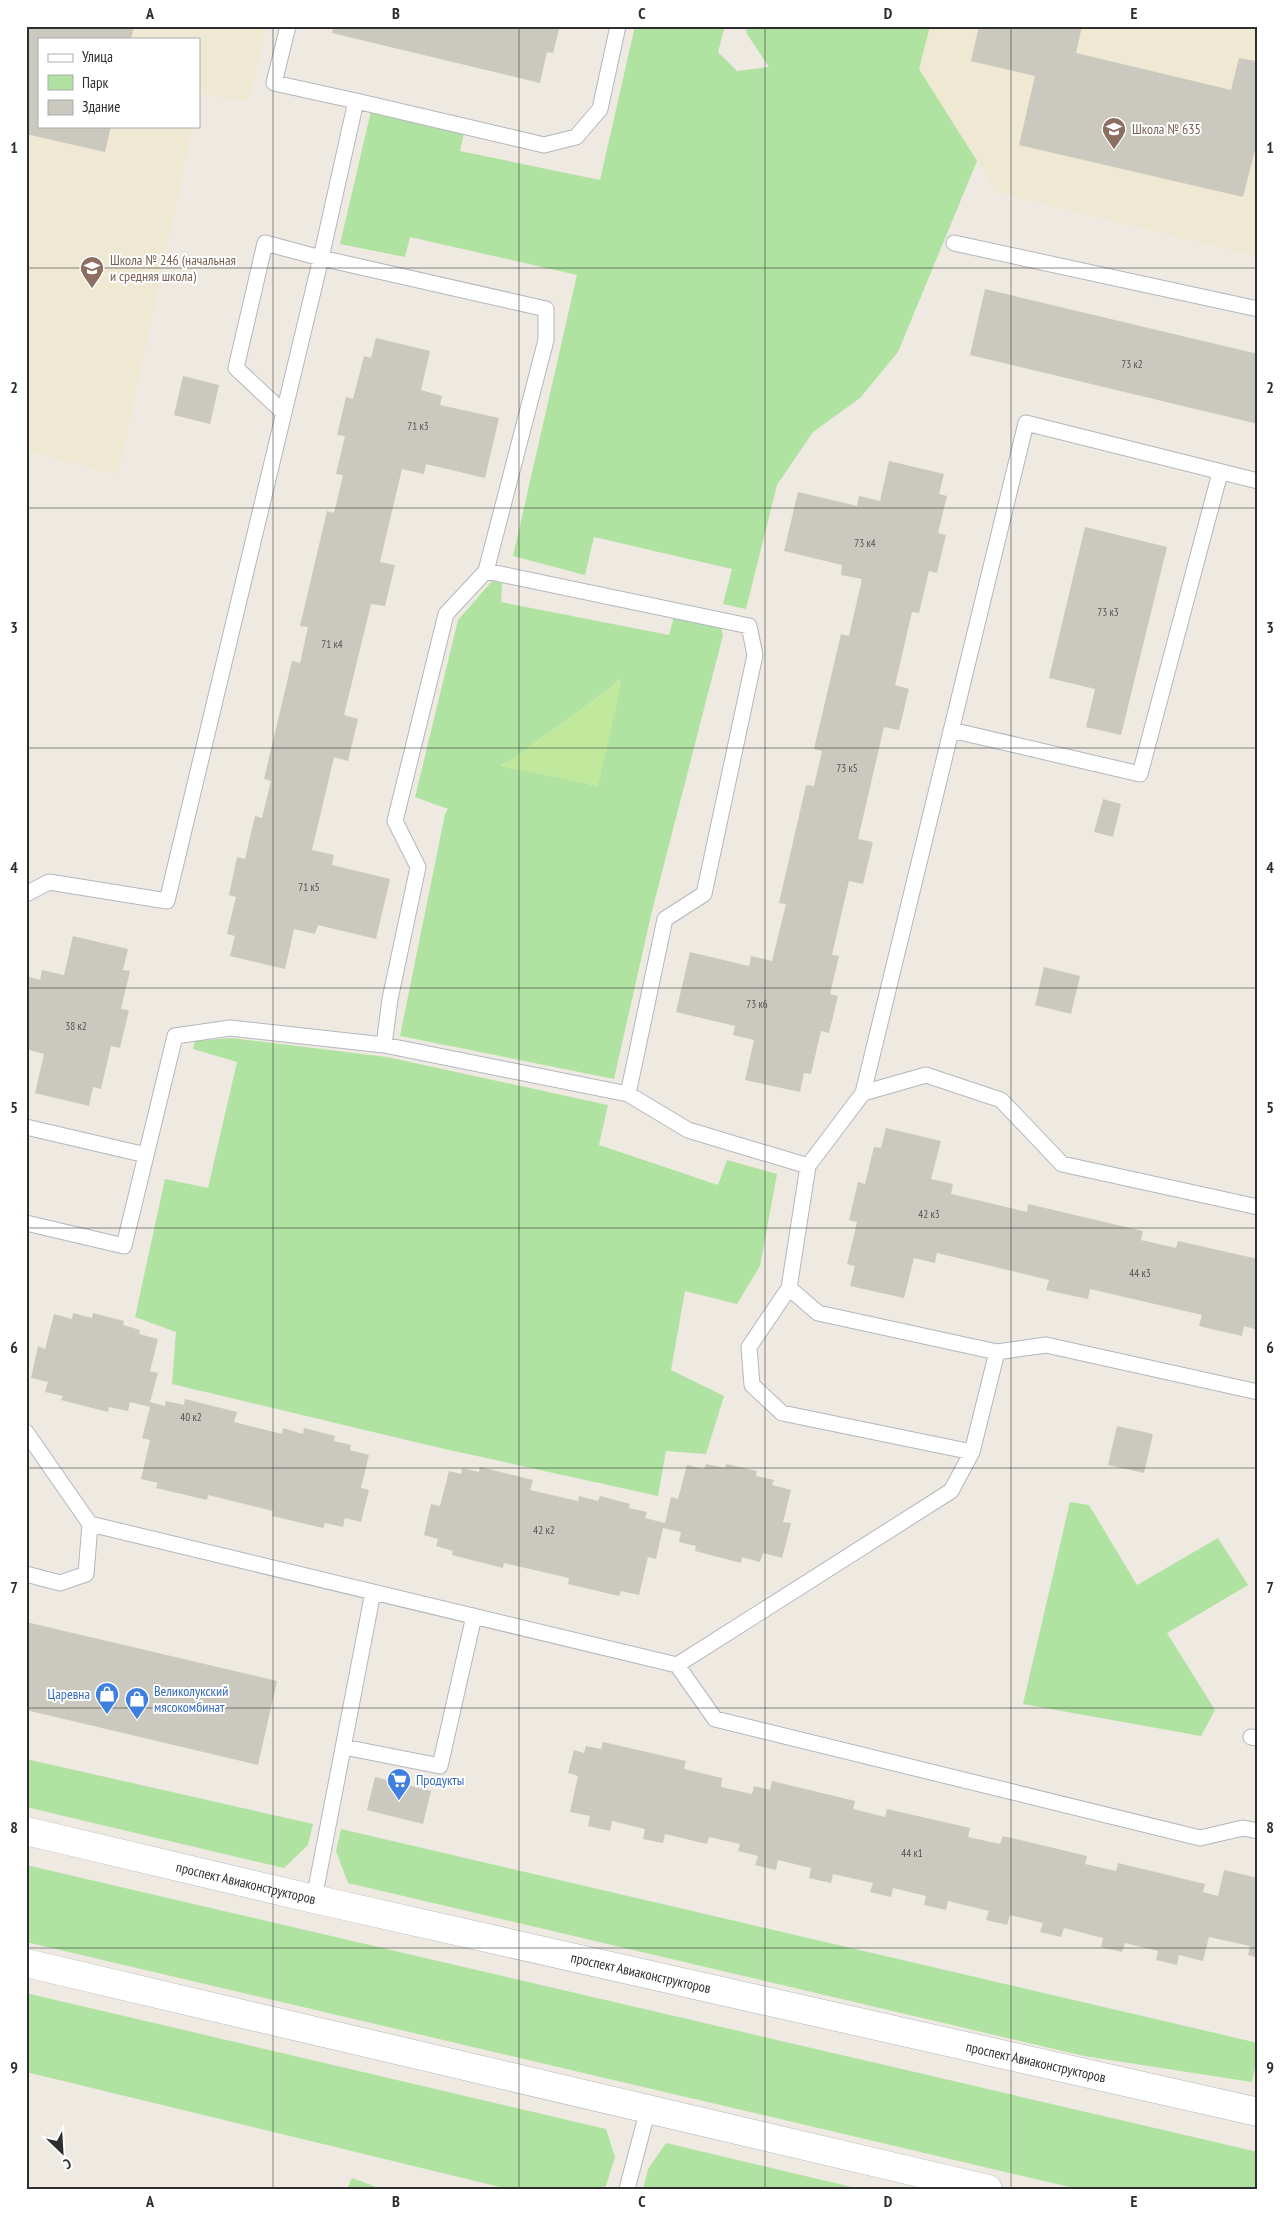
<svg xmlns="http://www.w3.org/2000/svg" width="1284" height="2215" viewBox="0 0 1284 2215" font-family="'PT Sans Narrow',sans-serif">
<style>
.education{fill:#efe8d2}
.green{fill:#b0e2a1;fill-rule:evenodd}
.pitch{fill:#c0e99d}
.building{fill:#cac8bf}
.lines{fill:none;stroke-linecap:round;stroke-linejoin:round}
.lane-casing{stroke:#b4b6c0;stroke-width:17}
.secondary-casing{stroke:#b4b6c0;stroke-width:29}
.lane{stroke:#fff;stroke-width:15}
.secondary{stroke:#fff;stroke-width:28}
.grid{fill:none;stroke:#2e2e2e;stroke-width:1;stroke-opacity:0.55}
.labels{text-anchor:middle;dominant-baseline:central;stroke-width:4;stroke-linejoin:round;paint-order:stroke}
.number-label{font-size:11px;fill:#555452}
.education-label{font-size:14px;fill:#785e54;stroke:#fff;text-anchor:start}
.shop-label{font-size:14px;fill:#366cbe;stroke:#fff;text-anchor:start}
.street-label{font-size:14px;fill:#2e2e2e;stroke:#fff}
.neatline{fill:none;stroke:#2e2e2e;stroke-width:2}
.grid-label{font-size:16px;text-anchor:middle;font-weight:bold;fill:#2e2e2e}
</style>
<rect width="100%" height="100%" fill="#eeeae1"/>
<path class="education" d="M 26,26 L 267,26 L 248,102 L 200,94 L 199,99 L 199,39 L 39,39 L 39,126 L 193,126 L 118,475 L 26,451 Z
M 930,26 L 1258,26 L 1258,257 L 997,192 L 919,69 Z"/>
<path class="green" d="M 635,26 L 725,26 L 718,52 L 737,71 L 769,67 L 747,34 L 746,26 L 930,26 L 919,69 L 977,161 L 898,352 L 860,398 L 813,432 L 777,485 L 746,609 L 723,604 L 732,569 L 594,537 L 585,575 L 513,556 L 577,275 L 410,237 L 405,257 L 340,244 L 371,111 L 464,133 L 460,151 L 600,180 Z
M 492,581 L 502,583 L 501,602 L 669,635 L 674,617 L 721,628 L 723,635 L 652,911 L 614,1079 L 400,1036 L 445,814 L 448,809 L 415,797 L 458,620 ZM 620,679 L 597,786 L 501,765 L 510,761 L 613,686 Z
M 232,1038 L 387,1057 L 608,1105 L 599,1145 L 718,1185 L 727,1160 L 777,1174 L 760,1266 L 737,1304 L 685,1291 L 671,1370 L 724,1396 L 706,1454 L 666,1451 L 658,1496 L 436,1447 L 172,1384 L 176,1332 L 135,1317 L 165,1179 L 208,1188 L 237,1062 L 193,1049 L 195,1041 Z
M 1070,1502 L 1089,1505 L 1137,1585 L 1218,1538 L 1248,1585 L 1167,1633 L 1215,1710 L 1201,1736 L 1023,1704 Z
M 26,1759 L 313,1824 L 308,1845 L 284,1868 L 26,1807 Z
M 341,1829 L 1258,2043 L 1258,2054 L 1252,2082 L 1084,2056 L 348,1883 L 336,1851 Z
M 26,1865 L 1258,2152 L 1258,2189 L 1078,2189 L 26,1942 Z
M 26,1993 L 606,2129 L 615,2157 L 605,2189 L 508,2189 L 26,2072 Z
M 666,2143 L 860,2189 L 643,2189 L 648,2169 Z
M 352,2178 L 382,2189 L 347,2189 Z"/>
<path class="pitch" d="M 620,679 L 621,685 L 598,786 L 500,766 L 510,761 L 613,686 Z"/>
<path class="building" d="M 26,26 L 134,26 L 131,39 L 39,39 L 39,126 L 111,126 L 105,152 L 26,134 Z
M 334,26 L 560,26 L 553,53 L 547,52 L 540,83 L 332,33 Z
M 979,26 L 1082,26 L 1076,53 L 1231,90 L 1239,58 L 1256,61 L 1258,57 L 1258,138 L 1243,197 L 1019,145 L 1035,76 L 971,61 Z
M 985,289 L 1258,354 L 1258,424 L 970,355 Z
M 376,338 L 430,351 L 421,390 L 442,396 L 440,405 L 499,418 L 485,478 L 426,464 L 424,474 L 402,469 L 380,562 L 395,565 L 385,606 L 371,604 L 344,715 L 358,719 L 348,761 L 334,757 L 312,850 L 334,855 L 332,865 L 390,879 L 376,939 L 318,925 L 315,934 L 294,929 L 285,969 L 230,956 L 235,936 L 227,934 L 236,897 L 229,895 L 237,857 L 245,859 L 255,816 L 262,818 L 271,781 L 264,779 L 292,661 L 300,663 L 308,627 L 300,626 L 327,511 L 334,513 L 343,475 L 336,474 L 345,436 L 337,435 L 346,397 L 353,399 L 364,356 L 371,358 Z
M 183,376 L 219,385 L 210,424 L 174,415 Z
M 889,461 L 944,474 L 939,494 L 947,496 L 938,533 L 946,535 L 937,573 L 929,571 L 919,613 L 912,612 L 895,685 L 909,689 L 899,730 L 884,727 L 858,839 L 873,842 L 863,884 L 849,881 L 832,955 L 839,956 L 830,994 L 838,996 L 829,1033 L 821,1031 L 811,1074 L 804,1073 L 800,1092 L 745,1080 L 754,1040 L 733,1035 L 735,1026 L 676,1012 L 690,952 L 749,966 L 751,956 L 772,961 L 786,904 L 779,903 L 806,785 L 814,786 L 822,751 L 814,749 L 841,634 L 849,636 L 862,579 L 841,575 L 842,565 L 784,551 L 798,492 L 857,506 L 859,496 L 880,501 Z
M 1085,527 L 1167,547 L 1121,735 L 1086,727 L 1095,689 L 1049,678 Z
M 1103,799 L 1121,804 L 1113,837 L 1094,832 Z
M 73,936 L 128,949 L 123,970 L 130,971 L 121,1009 L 129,1010 L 120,1048 L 111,1046 L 101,1089 L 93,1087 L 89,1106 L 35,1093 L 44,1054 L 26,1049 L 26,976 L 40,980 L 42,970 L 64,975 Z
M 1044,967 L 1080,976 L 1071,1014 L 1035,1005 Z
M 886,1128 L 941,1141 L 931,1179 L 953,1184 L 951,1194 L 1027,1212 L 1028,1204 L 1143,1231 L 1141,1240 L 1176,1248 L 1178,1241 L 1258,1259 L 1258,1330 L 1244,1326 L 1242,1336 L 1207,1328 L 1199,1326 L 1202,1315 L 1090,1289 L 1088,1299 L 1046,1290 L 1049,1280 L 937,1253 L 935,1263 L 914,1258 L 904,1298 L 850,1286 L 855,1266 L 847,1264 L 857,1222 L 849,1220 L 858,1182 L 865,1184 L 874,1147 L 881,1148 Z
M 73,1313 L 92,1318 L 93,1313 L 124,1321 L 123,1325 L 140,1330 L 139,1334 L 158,1339 L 150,1371 L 158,1373 L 150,1402 L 165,1406 L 166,1401 L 184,1405 L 185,1399 L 237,1412 L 234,1422 L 282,1434 L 283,1428 L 303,1434 L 304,1428 L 335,1436 L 334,1441 L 351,1445 L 350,1450 L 369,1455 L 361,1488 L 369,1490 L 361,1522 L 345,1518 L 343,1527 L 325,1523 L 323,1528 L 272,1516 L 273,1511 L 208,1495 L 207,1500 L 156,1488 L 158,1483 L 141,1479 L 150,1440 L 142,1438 L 150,1407 L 130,1402 L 128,1411 L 109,1407 L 108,1412 L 61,1400 L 63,1396 L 45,1392 L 48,1382 L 31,1378 L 38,1346 L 45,1349 L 54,1314 L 72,1319 Z
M 1117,1426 L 1153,1434 L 1144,1473 L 1108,1465 Z
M 706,1464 L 725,1468 L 726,1464 L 757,1471 L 756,1476 L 774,1480 L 772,1485 L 791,1490 L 783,1522 L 791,1523 L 782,1558 L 763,1553 L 760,1562 L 742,1557 L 741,1563 L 695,1551 L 696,1546 L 679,1542 L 681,1532 L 663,1528 L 656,1559 L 648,1557 L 639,1595 L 621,1591 L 619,1596 L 568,1584 L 569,1578 L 504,1563 L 503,1568 L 452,1555 L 453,1551 L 436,1546 L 438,1539 L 424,1535 L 431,1504 L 440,1506 L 449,1471 L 461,1474 L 462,1468 L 479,1472 L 480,1467 L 533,1480 L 530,1490 L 578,1501 L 579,1496 L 598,1501 L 600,1496 L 630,1504 L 629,1508 L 647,1512 L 645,1518 L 665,1523 L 671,1497 L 678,1499 L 687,1465 L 704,1469 Z
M 26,1622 L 277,1681 L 258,1765 L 26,1710 Z
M 603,1742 L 686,1761 L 684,1769 L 722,1778 L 721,1787 L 752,1794 L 754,1786 L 770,1790 L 772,1781 L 855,1801 L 853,1809 L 885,1817 L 887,1809 L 970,1828 L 968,1837 L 1000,1844 L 1003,1836 L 1087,1856 L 1085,1864 L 1116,1871 L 1118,1863 L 1205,1884 L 1203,1892 L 1218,1896 L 1224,1870 L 1258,1878 L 1258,1958 L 1248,1955 L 1250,1946 L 1209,1937 L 1203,1961 L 1179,1955 L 1177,1965 L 1156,1960 L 1158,1951 L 1125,1943 L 1122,1952 L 1101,1947 L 1103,1938 L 1064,1928 L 1061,1937 L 1040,1932 L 1043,1923 L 1010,1915 L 1007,1925 L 986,1920 L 989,1911 L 948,1901 L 946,1910 L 924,1905 L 926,1896 L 893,1888 L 891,1897 L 870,1892 L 873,1883 L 833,1874 L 831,1883 L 809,1878 L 811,1868 L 778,1860 L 776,1870 L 755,1865 L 758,1856 L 738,1851 L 740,1844 L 709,1837 L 707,1844 L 665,1834 L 663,1843 L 643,1839 L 645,1829 L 612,1821 L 610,1831 L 588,1826 L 590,1816 L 570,1812 L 578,1776 L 568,1773 L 574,1750 L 584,1753 L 586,1746 L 601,1749 Z
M 375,1777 L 431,1791 L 423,1824 L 367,1810 Z"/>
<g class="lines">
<g class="lane-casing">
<path id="lane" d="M 356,101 L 544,145 L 576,137 L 600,109 L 618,26
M 954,243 L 1258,309
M 284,413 L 236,368 L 265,243 L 321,258 L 546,309 L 546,340 L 486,571 L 446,614 L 395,821 L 418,867 L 390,999 L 384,1045 L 628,1094 L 688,1130 L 808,1166 L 863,1093 L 926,1075 L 1001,1100 L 1062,1164 L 1258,1207
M 486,571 L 749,626 L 755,655 L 704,894 L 665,919 L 628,1094
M 951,730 L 1140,774 L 1220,473
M 26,894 L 49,882 L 167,901 L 321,258 L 356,101 L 274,83 L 288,26
M 863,1093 L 1026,423 L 1258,481
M 26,1127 L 146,1155
M 26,1223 L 124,1246 L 175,1036 L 230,1028 L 384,1045
M 789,1288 L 749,1347 L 752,1385 L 782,1413 L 972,1452
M 997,1352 L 1046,1345 L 1258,1392
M 26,1432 L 90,1524 L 677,1665 L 951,1491 L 972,1452 L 997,1352 L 818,1313 L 789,1288 L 808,1166
M 26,1574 L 60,1583 L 86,1574 L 90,1524
M 677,1665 L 715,1719 L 1200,1838 L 1243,1828 L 1258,1831
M 1251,1737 L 1258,1738
M 344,1747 L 440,1766 L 474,1616
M 314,1899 L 373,1592
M 627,2189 L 648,2109"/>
</g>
<g class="secondary-casing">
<g id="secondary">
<path id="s1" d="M 26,1831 L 314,1899 L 1258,2112"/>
<path d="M 26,1963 L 988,2189"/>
</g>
</g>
<use href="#lane" class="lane"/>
<use href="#secondary" class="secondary"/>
</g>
<path class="grid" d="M 273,26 L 273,2189M 519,26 L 519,2189M 765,26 L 765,2189M 1011,26 L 1011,2189M 26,268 L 1258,268M 26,508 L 1258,508M 26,748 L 1258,748M 26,988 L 1258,988M 26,1228 L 1258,1228M 26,1468 L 1258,1468M 26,1708 L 1258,1708M 26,1948 L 1258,1948"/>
<defs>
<g id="school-pin" transform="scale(1.25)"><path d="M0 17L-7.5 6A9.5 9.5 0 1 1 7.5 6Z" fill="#8d6e63" stroke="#fff"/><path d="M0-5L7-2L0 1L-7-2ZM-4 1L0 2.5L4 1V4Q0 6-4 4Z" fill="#fff"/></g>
<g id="shop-pin" transform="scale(1.25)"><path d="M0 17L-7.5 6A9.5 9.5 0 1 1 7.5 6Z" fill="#3f7fe0" stroke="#fff"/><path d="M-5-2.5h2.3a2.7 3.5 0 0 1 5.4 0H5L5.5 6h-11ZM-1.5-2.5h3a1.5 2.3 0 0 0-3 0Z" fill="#fff"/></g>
<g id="supermarket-pin" transform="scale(1.25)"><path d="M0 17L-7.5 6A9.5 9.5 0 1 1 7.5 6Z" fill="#3f7fe0" stroke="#fff"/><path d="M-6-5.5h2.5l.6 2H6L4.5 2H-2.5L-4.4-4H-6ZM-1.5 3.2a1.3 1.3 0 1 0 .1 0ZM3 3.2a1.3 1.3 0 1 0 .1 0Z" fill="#fff"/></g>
</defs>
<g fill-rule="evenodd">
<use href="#school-pin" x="1114" y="129"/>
<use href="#school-pin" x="92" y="268"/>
<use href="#shop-pin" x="107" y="1694"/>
<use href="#shop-pin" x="137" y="1699"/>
<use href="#supermarket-pin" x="399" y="1780"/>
</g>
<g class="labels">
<g class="number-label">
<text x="1132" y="364">73 к2</text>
<text x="418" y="426">71 к3</text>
<text x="865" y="543">73 к4</text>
<text x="1108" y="612">73 к3</text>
<text x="332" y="644">71 к4</text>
<text x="847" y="768">73 к5</text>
<text x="309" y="887">71 к5</text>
<text x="757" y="1004">73 к6</text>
<text x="76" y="1026">38 к2</text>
<text x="929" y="1214">42 к3</text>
<text x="1140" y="1273">44 к3</text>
<text x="191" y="1417">40 к2</text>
<text x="544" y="1530">42 к2</text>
<text x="912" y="1853">44 к1</text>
</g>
<g class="education-label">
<text x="1132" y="129">Школа № 635</text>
<text x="110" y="260">Школа № 246 (начальная<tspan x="110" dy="16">и средняя школа)</tspan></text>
</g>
<g class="shop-label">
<text x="154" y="1691">Великолукский<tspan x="154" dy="16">мясокомбинат</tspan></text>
<text x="90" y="1694" text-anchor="end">Царевна</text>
<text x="416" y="1780">Продукты</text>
</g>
<g class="street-label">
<text stroke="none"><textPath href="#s1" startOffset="226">проспект Авиаконструкторов</textPath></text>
<text stroke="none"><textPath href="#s1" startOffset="631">проспект Авиаконструкторов</textPath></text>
<text stroke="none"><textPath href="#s1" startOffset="1036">проспект Авиаконструкторов</textPath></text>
</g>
</g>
<rect width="1284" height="2215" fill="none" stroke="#ffffff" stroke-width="55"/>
<rect x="38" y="38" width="162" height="90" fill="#ffffff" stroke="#ababab"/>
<rect x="48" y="54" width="25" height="8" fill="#ffffff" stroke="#ababab"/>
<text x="82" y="62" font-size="15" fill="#2e2e2e">Улица</text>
<rect x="48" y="75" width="25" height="15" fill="#b0e2a1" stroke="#ababab"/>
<text x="82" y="88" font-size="15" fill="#2e2e2e">Парк</text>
<rect x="48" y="100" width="25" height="15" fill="#cac8bf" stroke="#ababab"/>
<text x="82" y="112" font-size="15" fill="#2e2e2e">Здание</text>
<g transform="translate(62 2152) rotate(155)" stroke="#ffffff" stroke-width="4" paint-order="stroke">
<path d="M0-4L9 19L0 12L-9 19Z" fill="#2e2e2e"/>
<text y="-8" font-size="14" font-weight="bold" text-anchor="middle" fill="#2e2e2e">С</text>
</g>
<rect x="28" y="28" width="1228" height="2160" class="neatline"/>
<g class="grid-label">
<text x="150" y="19">A</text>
<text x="396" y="19">B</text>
<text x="642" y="19">C</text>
<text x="888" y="19">D</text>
<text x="1134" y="19">E</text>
<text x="14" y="153">1</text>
<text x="1270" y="153">1</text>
<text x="14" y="393">2</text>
<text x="1270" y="393">2</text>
<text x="14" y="633">3</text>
<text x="1270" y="633">3</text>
<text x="14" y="873">4</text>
<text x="1270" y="873">4</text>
<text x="14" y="1113">5</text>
<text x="1270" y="1113">5</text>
<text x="14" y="1353">6</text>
<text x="1270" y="1353">6</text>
<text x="14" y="1593">7</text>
<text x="1270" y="1593">7</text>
<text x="14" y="1833">8</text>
<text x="1270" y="1833">8</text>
<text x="14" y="2073">9</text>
<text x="1270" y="2073">9</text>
<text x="150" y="2207">A</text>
<text x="396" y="2207">B</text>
<text x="642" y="2207">C</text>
<text x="888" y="2207">D</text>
<text x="1134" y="2207">E</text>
</g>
</svg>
